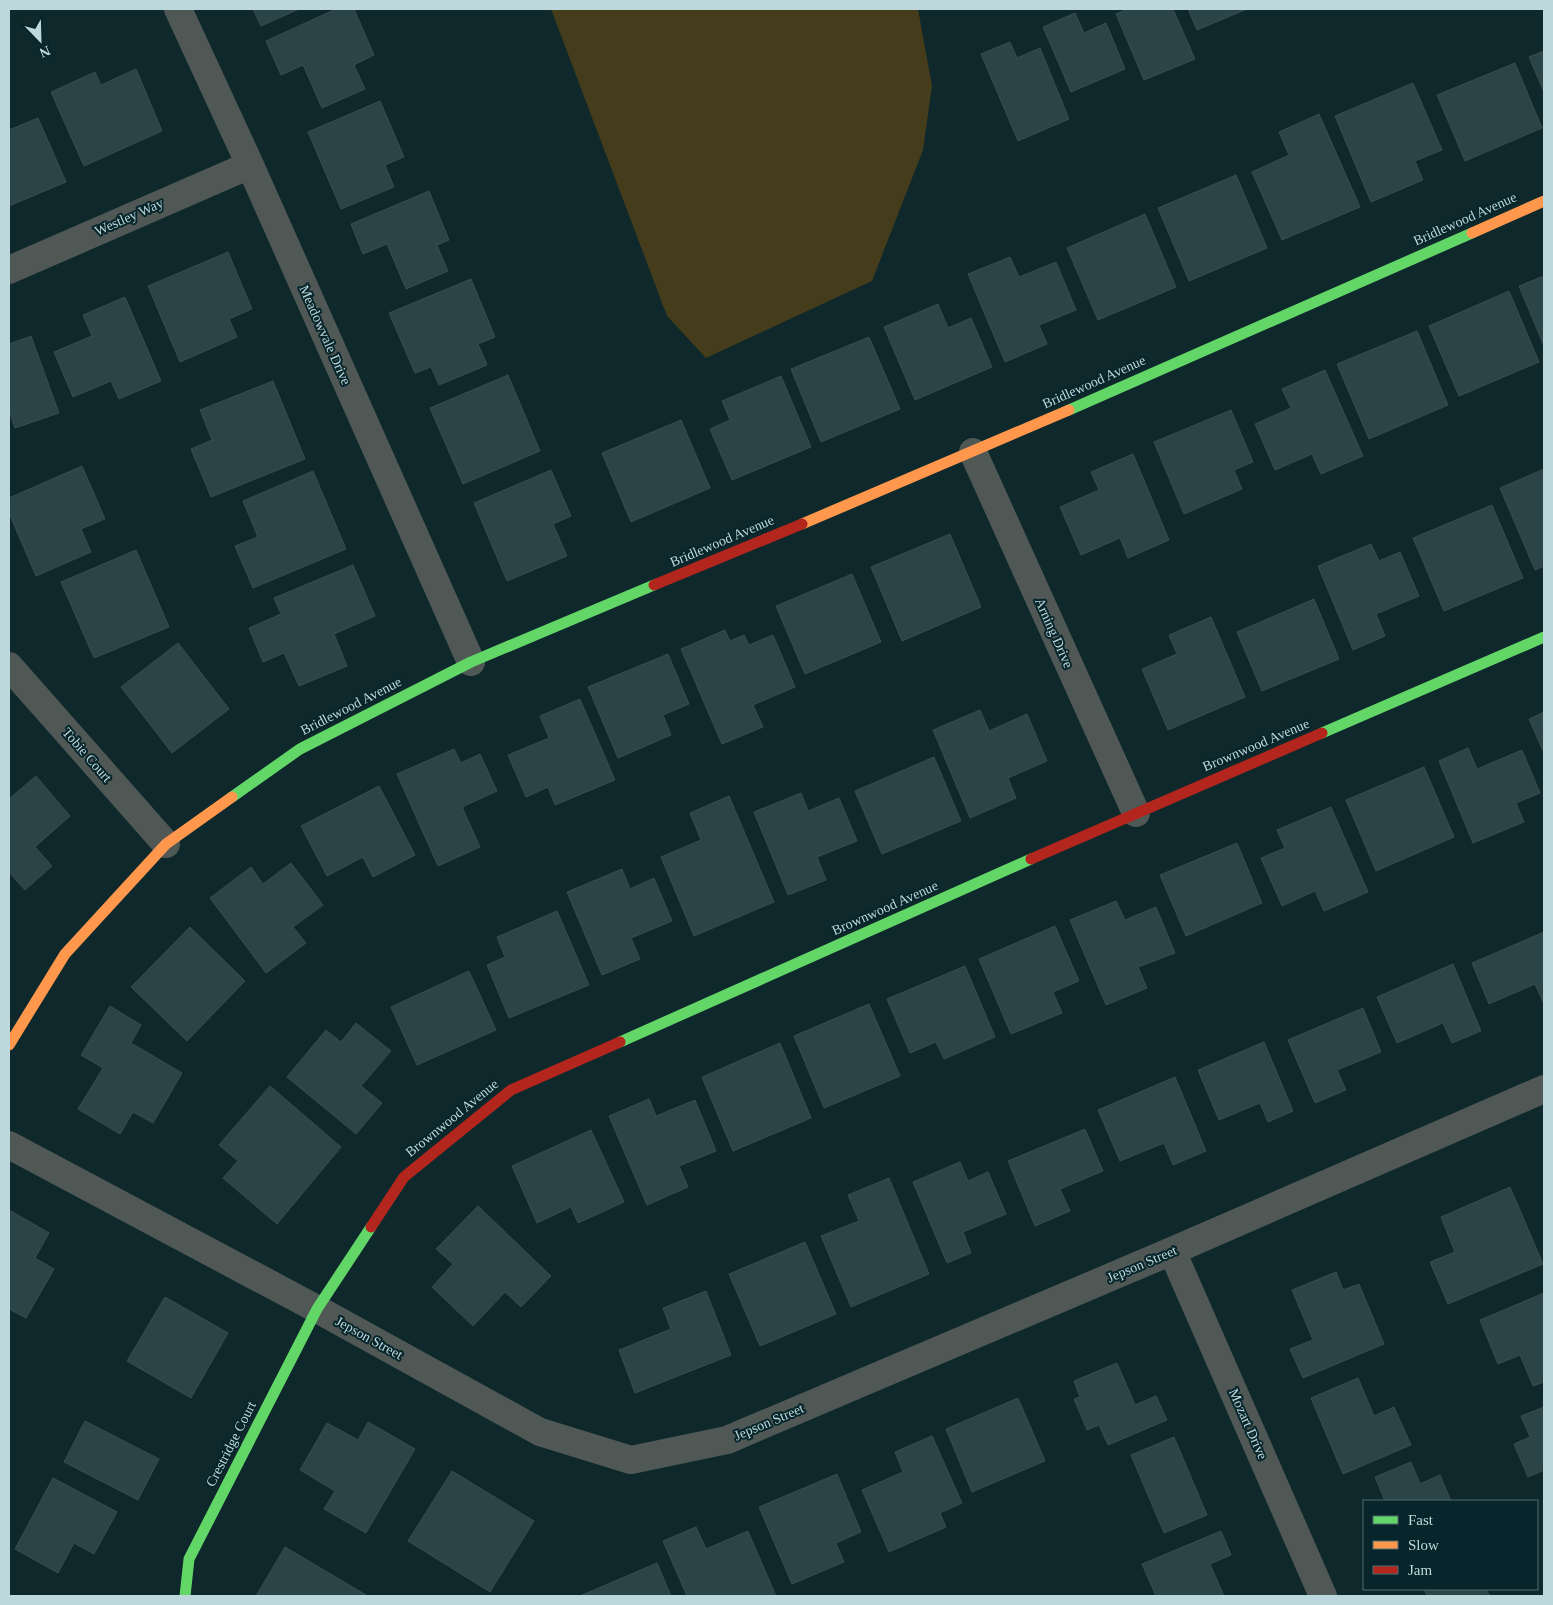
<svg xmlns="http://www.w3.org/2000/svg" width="1553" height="1605" viewBox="0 0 1553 1605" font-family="Georgia,serif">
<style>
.green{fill:#443c1b}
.building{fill:#2b4447;stroke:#374d51}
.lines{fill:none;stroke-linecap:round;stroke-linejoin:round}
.street{stroke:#4f5855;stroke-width:28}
.fast{stroke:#63d668;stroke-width:11}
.slow{stroke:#ff974d;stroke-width:11}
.jam{stroke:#b3261e;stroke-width:11}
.labels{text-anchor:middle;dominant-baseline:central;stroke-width:4;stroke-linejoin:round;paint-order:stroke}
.street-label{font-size:14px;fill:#bcd8dd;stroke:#07252a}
</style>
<rect width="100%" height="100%" fill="#0e282b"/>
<path class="green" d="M 551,9 L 918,9 L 932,86 L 923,150 L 872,281 L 706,358 L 667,316 Z"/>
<path class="building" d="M 253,9 L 299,9 L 261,26 Z
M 336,9 L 354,9 L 374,55 L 354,65 L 365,89 L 322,108 L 303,65 L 281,75 L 266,41 Z
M 1128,9 L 1173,9 L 1195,59 L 1144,80 L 1116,14 Z
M 1188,9 L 1247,9 L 1197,30 Z
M 1075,13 L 1084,33 L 1106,23 L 1125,69 L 1071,92 L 1043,27 Z
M 1010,42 L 1017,58 L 1040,48 L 1069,119 L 1018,141 L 981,54 Z
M 1544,51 L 1544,92 L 1529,57 Z
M 1515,63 L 1542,128 L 1465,161 L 1437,95 Z
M 136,69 L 162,131 L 84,166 L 51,92 L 95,72 L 101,85 Z
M 1413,83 L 1442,150 L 1415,161 L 1423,180 L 1371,202 L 1335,116 Z
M 380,101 L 404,157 L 385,165 L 394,187 L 341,209 L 308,132 Z
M 1319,114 L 1360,207 L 1282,240 L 1252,172 L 1289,155 L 1279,132 Z
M 38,118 L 66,182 L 9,206 L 9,130 Z
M 1236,175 L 1267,248 L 1189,281 L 1158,208 Z
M 429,191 L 449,240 L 437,245 L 448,271 L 406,289 L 387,244 L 363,254 L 351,224 Z
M 1145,214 L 1176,287 L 1098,320 L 1067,248 Z
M 228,252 L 252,309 L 229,319 L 237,337 L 180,362 L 148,286 Z
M 1010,257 L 1019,277 L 1056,262 L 1076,310 L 1039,325 L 1047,344 L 1005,362 L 968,274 Z
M 1544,276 L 1544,346 L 1519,286 Z
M 471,279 L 495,337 L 478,344 L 487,365 L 439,385 L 431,367 L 415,373 L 389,313 Z
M 1509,291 L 1539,362 L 1459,396 L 1429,326 Z
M 125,297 L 161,381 L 119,399 L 111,381 L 73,397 L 54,352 L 92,336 L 83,315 Z
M 938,304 L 948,328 L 971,318 L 992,367 L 915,400 L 884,327 Z
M 1417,331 L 1448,405 L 1369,439 L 1337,364 Z
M 31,336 L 59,413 L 15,428 L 9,411 L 9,344 Z
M 869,337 L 900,409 L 821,442 L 791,369 Z
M 1325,370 L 1363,456 L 1321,474 L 1312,454 L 1275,470 L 1255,424 L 1291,408 L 1282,389 Z
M 508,375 L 540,451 L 463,484 L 430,408 Z
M 781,376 L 811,447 L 732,480 L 710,429 L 730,420 L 722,401 Z
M 273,381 L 305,459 L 211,497 L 191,449 L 212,440 L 200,410 Z
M 1231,410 L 1253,462 L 1234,470 L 1242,489 L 1184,514 L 1154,442 Z
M 681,420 L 710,488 L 631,522 L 602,453 Z
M 1133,454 L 1169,540 L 1128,558 L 1120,538 L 1081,555 L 1060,507 L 1099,490 L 1091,472 Z
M 82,466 L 105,519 L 81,529 L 91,552 L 36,576 L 9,513 L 9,498 Z
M 1544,469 L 1544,566 L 1535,570 L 1500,488 Z
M 551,470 L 571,516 L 553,524 L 567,556 L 507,581 L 474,503 Z
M 313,471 L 346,549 L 253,588 L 235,546 L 258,537 L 243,501 Z
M 1492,505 L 1523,578 L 1444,611 L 1413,538 Z
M 950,534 L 981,607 L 902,641 L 871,567 Z
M 1371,544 L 1379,561 L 1400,552 L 1419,596 L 1376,614 L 1385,636 L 1353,650 L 1318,566 Z
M 136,550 L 169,627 L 94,658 L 61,582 Z
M 353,565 L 375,616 L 334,634 L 347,666 L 299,686 L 284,653 L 263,662 L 249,628 L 281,614 L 274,598 Z
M 852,574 L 881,642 L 805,674 L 776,606 Z
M 1314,599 L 1339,659 L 1262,691 L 1237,632 Z
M 1211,617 L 1245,697 L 1168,730 L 1142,669 L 1177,654 L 1169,635 Z
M 725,630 L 730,641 L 744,635 L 749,645 L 773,635 L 795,687 L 753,705 L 763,727 L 722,744 L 681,649 Z
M 178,643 L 229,709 L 172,753 L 121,687 Z
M 668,654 L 689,704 L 663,715 L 671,735 L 618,758 L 588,687 Z
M 580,699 L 615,780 L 555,805 L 548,787 L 526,797 L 508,755 L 549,738 L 540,716 Z
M 980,710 L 989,731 L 1027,714 L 1047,761 L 1008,778 L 1016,798 L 970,818 L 933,730 Z
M 1544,712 L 1544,753 L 1529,719 Z
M 1468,748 L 1477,769 L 1522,750 L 1540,793 L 1516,803 L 1524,822 L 1473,843 L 1439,761 Z
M 454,749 L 461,763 L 480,754 L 497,791 L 462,807 L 480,847 L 438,866 L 397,774 Z
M 934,757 L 961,821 L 882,854 L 855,791 Z
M 1424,767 L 1454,837 L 1376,871 L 1346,800 Z
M 36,776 L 70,816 L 35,847 L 52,866 L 25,890 L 9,872 L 9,799 Z
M 379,786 L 415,855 L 373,877 L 363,857 L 327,876 L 301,826 Z
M 801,793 L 808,811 L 839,798 L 857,841 L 817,857 L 826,880 L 788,895 L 754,812 Z
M 729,796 L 774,902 L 694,936 L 661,857 L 701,840 L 690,813 Z
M 1331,807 L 1368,892 L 1324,911 L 1315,891 L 1282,906 L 1261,858 L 1285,848 L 1277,830 Z
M 1237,843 L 1262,903 L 1186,936 L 1160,875 Z
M 291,863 L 323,905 L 293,927 L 306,943 L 266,973 L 210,898 L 251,867 L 263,884 Z
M 622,869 L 630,889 L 654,878 L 672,921 L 631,938 L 640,959 L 602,975 L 567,892 Z
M 1116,901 L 1125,920 L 1156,907 L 1175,953 L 1138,967 L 1147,988 L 1106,1005 L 1070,920 Z
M 557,911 L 589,985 L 509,1018 L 487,965 L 505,957 L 497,937 Z
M 1055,926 L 1079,981 L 1053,992 L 1062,1013 L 1011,1034 L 979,959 Z
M 190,927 L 245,981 L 187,1041 L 131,987 Z
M 1544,932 L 1544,1004 L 1535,984 L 1489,1004 L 1472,963 Z
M 1453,964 L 1481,1031 L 1452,1043 L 1443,1023 L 1397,1043 L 1377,997 Z
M 965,966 L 995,1037 L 944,1059 L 936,1042 L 910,1053 L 887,999 Z
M 469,971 L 496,1030 L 417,1065 L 391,1007 Z
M 869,1004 L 900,1076 L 824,1108 L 794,1036 Z
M 110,1006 L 141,1025 L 131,1043 L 182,1073 L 153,1123 L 133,1112 L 120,1134 L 78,1109 L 103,1068 L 81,1055 Z
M 1363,1008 L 1381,1052 L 1337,1070 L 1346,1090 L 1315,1103 L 1288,1040 Z
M 356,1023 L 391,1051 L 361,1086 L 382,1103 L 356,1134 L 287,1077 L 326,1030 L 341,1042 Z
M 1264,1042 L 1293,1111 L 1268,1122 L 1260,1103 L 1219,1120 L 1198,1070 Z
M 780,1043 L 811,1118 L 733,1151 L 702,1077 Z
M 1175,1077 L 1206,1151 L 1173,1165 L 1164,1143 L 1120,1161 L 1098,1110 Z
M 270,1086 L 341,1147 L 277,1224 L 223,1178 L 238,1161 L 219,1145 Z
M 649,1099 L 656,1116 L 695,1100 L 716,1151 L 679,1166 L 688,1187 L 647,1205 L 609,1116 Z
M 1085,1129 L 1103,1171 L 1060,1189 L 1070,1211 L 1035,1226 L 1008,1161 Z
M 591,1130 L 624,1202 L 578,1223 L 571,1207 L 537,1223 L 512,1166 Z
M 960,1162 L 968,1181 L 988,1172 L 1006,1214 L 963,1232 L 971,1253 L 947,1263 L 913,1182 Z
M 889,1178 L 929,1274 L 851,1307 L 821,1236 L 859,1221 L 848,1195 Z
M 1510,1187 L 1543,1264 L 1448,1304 L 1430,1262 L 1455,1252 L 1441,1217 Z
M 478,1206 L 551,1276 L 521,1307 L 505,1292 L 473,1326 L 432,1287 L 453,1264 L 436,1249 Z
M 9,1210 L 49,1233 L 35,1258 L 54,1269 L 26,1318 L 9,1309 Z
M 805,1242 L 836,1314 L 760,1346 L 729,1274 Z
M 1336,1272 L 1343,1290 L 1359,1284 L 1384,1344 L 1303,1378 L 1290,1349 L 1313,1340 L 1292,1290 Z
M 706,1291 L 731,1355 L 635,1393 L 619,1350 L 671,1329 L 663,1308 Z
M 1544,1293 L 1544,1382 L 1533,1386 L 1520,1355 L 1498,1364 L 1480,1320 Z
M 165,1297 L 228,1333 L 191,1398 L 127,1361 Z
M 1117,1363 L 1135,1405 L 1156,1396 L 1167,1420 L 1108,1445 L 1099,1425 L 1087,1430 L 1074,1399 L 1080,1397 L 1074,1381 Z
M 1358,1378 L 1374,1416 L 1394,1407 L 1411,1445 L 1343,1474 L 1311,1398 Z
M 1018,1398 L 1045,1461 L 972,1492 L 946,1429 Z
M 1544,1407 L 1544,1470 L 1528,1477 L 1514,1444 L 1530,1437 L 1521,1416 Z
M 85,1421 L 159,1459 L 138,1500 L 64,1462 Z
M 368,1422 L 415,1449 L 366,1533 L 324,1509 L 335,1491 L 300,1470 L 327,1423 L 358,1440 Z
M 932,1436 L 962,1503 L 940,1513 L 946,1527 L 889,1552 L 862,1490 L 903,1472 L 895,1452 Z
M 1174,1437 L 1207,1515 L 1164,1533 L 1131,1455 Z
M 1411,1462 L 1420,1484 L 1440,1475 L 1451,1501 L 1385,1501 L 1375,1477 Z
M 452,1471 L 534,1521 L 490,1592 L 408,1541 Z
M 837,1474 L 861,1532 L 836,1543 L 844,1562 L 792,1584 L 759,1507 Z
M 53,1478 L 117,1512 L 94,1554 L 74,1543 L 58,1573 L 15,1549 Z
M 696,1527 L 706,1549 L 748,1531 L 776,1596 L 687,1596 L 663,1541 Z
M 1221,1531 L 1231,1555 L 1210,1564 L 1224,1596 L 1156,1596 L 1142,1564 Z
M 285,1547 L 366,1595 L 365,1596 L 256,1596 Z
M 657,1563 L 671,1596 L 580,1596 Z
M 1424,1589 L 1486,1589 L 1489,1595 L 1485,1596 L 1427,1596 Z"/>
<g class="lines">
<path class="street" d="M 178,9 L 250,165 L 471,662
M 9,270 L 250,165
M 973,452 L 1136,813
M 9,666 L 166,844
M 9,1145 L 317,1309 L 540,1432 L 631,1460 L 727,1440 L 1172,1251 L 1544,1089
M 1172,1251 L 1323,1596"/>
<path class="fast" d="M 1069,410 L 1472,233
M 1322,733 L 1544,637
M 232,797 L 300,749 L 471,662 L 654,585
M 620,1042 L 1031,859
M 185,1596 L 189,1559 L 317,1309 L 371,1227"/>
<path class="slow" d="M 1472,233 L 1544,201
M 802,524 L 1069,410
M 9,1045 L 65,954 L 166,844 L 232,797"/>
<path class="jam" d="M 654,585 L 802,524
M 1031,859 L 1322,733
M 371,1227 L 404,1177 L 511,1090 L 620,1042"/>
</g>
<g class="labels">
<g class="street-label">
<text transform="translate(129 217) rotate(-24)">Westley Way</text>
<text transform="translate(1465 219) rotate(-24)">Bridlewood Avenue</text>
<text transform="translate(325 335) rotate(66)">Meadowvale Drive</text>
<text transform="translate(1094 382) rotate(-24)">Bridlewood Avenue</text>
<text transform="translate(722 541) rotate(-23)">Bridlewood Avenue</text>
<text transform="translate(1054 633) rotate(66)">Arning Drive</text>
<text transform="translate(351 706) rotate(-27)">Bridlewood Avenue</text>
<text transform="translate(1256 745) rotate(-23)">Brownwood Avenue</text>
<text transform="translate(87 755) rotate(49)">Tobie Court</text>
<text transform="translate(885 908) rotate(-24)">Brownwood Avenue</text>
<text transform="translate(452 1118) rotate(-39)">Brownwood Avenue</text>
<text transform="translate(1142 1264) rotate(-23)">Jepson Street</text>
<text transform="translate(369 1338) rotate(29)">Jepson Street</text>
<text transform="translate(769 1422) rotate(-23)">Jepson Street</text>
<text transform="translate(1248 1424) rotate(66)">Mozart Drive</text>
<text transform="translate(231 1444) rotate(-63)">Crestridge Court</text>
</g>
</g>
<rect width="1553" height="1605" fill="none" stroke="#bcd8dd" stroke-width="20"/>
<rect x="1363" y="1500" width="175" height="90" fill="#07252a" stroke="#4f6d72"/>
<rect x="1373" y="1516" width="25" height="8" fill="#63d668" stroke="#4f6d72"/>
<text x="1408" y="1525" font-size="15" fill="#bcd8dd">Fast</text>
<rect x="1373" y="1541" width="25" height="8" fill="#ff974d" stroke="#4f6d72"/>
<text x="1408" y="1550" font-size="15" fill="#bcd8dd">Slow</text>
<rect x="1373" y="1566" width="25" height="8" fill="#b3261e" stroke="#4f6d72"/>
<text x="1408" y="1575" font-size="15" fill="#bcd8dd">Jam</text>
<g transform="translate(40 40) rotate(157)" stroke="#07252a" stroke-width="4" paint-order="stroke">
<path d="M0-4L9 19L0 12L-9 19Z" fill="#bcd8dd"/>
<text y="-8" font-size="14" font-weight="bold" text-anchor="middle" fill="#bcd8dd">N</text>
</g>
</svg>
